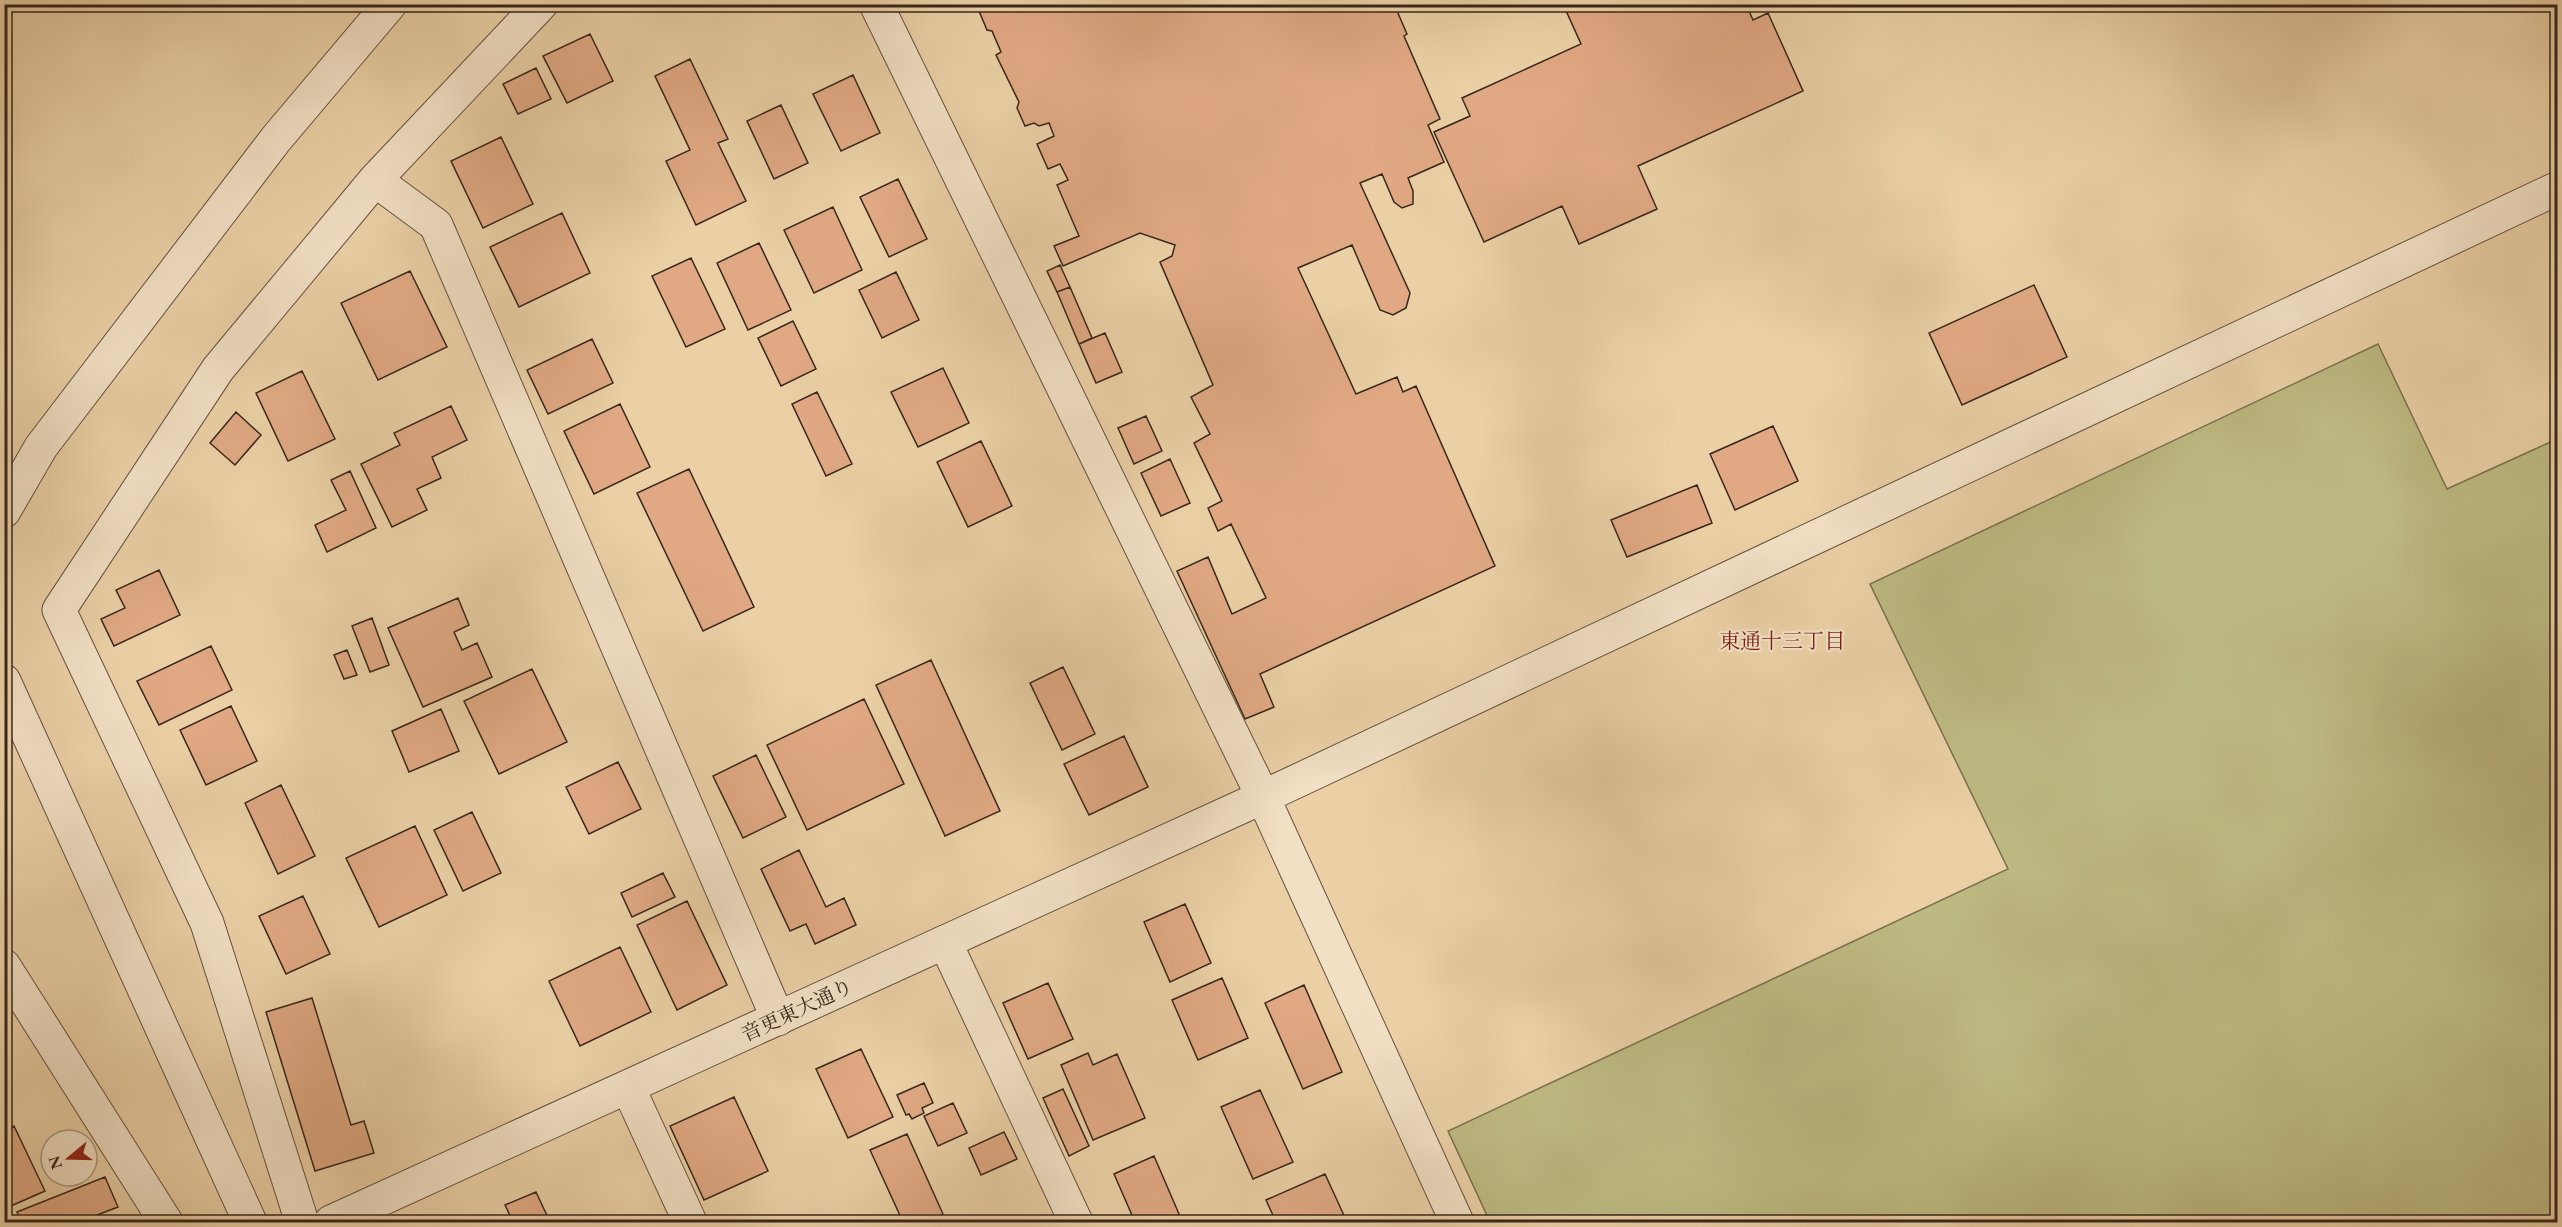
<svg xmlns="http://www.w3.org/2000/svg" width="2562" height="1227" viewBox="0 0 2562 1227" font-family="'EB Garamond','Noto Serif JP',serif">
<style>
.green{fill:#bdb982;stroke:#7a704e;stroke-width:1.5}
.building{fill:#e0a984;stroke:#38271b;stroke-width:1.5}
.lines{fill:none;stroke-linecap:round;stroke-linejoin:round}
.minor-casing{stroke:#65513e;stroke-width:35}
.tertiary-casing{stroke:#65513e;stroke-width:35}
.minor{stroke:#f2e0c5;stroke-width:33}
.tertiary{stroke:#f2e0c5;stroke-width:33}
.labels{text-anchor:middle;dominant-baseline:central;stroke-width:4.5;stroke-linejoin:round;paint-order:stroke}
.street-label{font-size:20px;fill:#38271b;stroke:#f2e0c5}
.neighbourhood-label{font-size:21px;fill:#7a1f14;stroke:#f2e0c5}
</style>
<rect width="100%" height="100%" fill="#ebd0a6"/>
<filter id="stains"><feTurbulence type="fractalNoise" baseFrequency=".00333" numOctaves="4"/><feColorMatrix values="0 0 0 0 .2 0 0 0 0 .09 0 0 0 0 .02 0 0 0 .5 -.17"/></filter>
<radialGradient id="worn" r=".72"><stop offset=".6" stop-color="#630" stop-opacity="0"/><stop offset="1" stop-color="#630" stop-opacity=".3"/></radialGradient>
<path class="green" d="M 2378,344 L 2447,489 L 2557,439 L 2557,1222 L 1490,1222 L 1448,1131 L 2008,869 L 1870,584 Z"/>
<path class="building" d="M 976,4 L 1394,4 L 1407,34 L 1404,36 L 1440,119 L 1428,125 L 1444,162 L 1408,178 L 1413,191 L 1413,204 L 1402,208 L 1394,202 L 1382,174 L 1360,183 L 1410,293 L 1406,308 L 1393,315 L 1380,310 L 1352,245 L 1298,268 L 1356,394 L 1397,377 L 1403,392 L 1416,386 L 1495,566 L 1260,674 L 1274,707 L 1245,719 L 1177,571 L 1208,557 L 1232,614 L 1266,598 L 1231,524 L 1218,531 L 1208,508 L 1222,501 L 1194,443 L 1210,434 L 1191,397 L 1213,385 L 1160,262 L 1172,256 L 1175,245 L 1140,233 L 1063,266 L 1054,246 L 1079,236 L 1057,185 L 1068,180 L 1060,164 L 1048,169 L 1037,144 L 1054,136 L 1049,123 L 1039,126 L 1034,123 L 1025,126 L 1017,108 L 1019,102 L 996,55 L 1001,52 L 992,31 L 987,30 Z
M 1563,4 L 1746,4 L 1753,20 L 1768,13 L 1803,91 L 1638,166 L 1657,209 L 1579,244 L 1562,206 L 1484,242 L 1434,132 L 1470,116 L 1462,98 L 1581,44 Z
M 590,34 L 613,81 L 567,103 L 543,56 Z
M 690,59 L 728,139 L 718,143 L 746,201 L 696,225 L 666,161 L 690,150 L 655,76 Z
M 536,68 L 551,99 L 518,114 L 503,84 Z
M 853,75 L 880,133 L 841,151 L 813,94 Z
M 781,105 L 808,163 L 774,179 L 747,121 Z
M 501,137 L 533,204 L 483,228 L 451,161 Z
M 898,179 L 927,239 L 889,257 L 860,197 Z
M 833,207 L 862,270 L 814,293 L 784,230 Z
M 562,213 L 590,273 L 519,307 L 490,247 Z
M 759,243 L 791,310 L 748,330 L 717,263 Z
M 691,258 L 725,329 L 686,347 L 652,276 Z
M 1060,265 L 1070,287 L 1057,292 L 1047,271 Z
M 410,271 L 447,347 L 378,380 L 341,303 Z
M 896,272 L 919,320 L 882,338 L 859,290 Z
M 2034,285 L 2067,357 L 1962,405 L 1929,333 Z
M 1070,287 L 1092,338 L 1079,344 L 1057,292 Z
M 793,321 L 816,369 L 781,386 L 758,338 Z
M 1105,333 L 1122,372 L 1096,383 L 1079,344 Z
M 592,339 L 613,383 L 548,414 L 527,370 Z
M 943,368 L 969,423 L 918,447 L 891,392 Z
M 302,371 L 335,439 L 288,461 L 256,393 Z
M 817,392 L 852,464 L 826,476 L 792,404 Z
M 620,404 L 650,467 L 594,494 L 564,431 Z
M 451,406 L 467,440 L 432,457 L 441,478 L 417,489 L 427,510 L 392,527 L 361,464 L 400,445 L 394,433 Z
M 236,412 L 261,435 L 235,465 L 210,443 Z
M 1146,416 L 1162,451 L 1134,464 L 1118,428 Z
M 1773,426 L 1798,481 L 1735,510 L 1710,454 Z
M 981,441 L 1012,506 L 968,527 L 937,462 Z
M 1170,459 L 1190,503 L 1161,516 L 1141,473 Z
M 689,469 L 754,607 L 703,631 L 637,493 Z
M 350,471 L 376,528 L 327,552 L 315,525 L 346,510 L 331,480 Z
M 1697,485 L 1712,523 L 1627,557 L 1611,520 Z
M 159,570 L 180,615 L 114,646 L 101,619 L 125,608 L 116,590 Z
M 458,598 L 469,625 L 454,632 L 462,650 L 477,643 L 492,677 L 423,707 L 388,628 Z
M 372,618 L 389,665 L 370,672 L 352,626 Z
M 211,646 L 232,690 L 159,725 L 137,681 Z
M 347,650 L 357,675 L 344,679 L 334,655 Z
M 931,660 L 1000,811 L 945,836 L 876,685 Z
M 1063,667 L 1095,734 L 1062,750 L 1030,683 Z
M 532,669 L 567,742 L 499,774 L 464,701 Z
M 864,699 L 904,784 L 807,830 L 767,745 Z
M 231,706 L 257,761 L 206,785 L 180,730 Z
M 441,709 L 459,751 L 409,772 L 392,731 Z
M 1124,736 L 1148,787 L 1089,815 L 1064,764 Z
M 756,755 L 786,817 L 743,838 L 713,776 Z
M 618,762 L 641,809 L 589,834 L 566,787 Z
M 281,785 L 315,856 L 278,874 L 245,803 Z
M 472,812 L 501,873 L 463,891 L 434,830 Z
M 415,826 L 447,895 L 379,927 L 346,858 Z
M 799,850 L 826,907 L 844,898 L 856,925 L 815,944 L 806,924 L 790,931 L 761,869 Z
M 663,873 L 675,897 L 632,917 L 621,893 Z
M 303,896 L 330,954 L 286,974 L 259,916 Z
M 687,901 L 727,985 L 677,1010 L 637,925 Z
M 1185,904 L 1211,963 L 1170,982 L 1144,922 Z
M 620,947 L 651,1012 L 580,1046 L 549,981 Z
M 1222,978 L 1248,1038 L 1198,1060 L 1172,1000 Z
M 1048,983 L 1073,1039 L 1028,1059 L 1003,1003 Z
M 1304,985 L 1342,1072 L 1303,1089 L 1265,1003 Z
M 312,998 L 351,1125 L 364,1121 L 374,1153 L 315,1171 L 266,1012 Z
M 861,1049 L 893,1117 L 848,1138 L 816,1069 Z
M 1088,1053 L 1093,1065 L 1117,1054 L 1145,1118 L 1093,1140 L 1061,1065 Z
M 924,1083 L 933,1103 L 922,1108 L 924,1113 L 912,1119 L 909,1114 L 906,1115 L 897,1095 Z
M 1063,1089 L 1089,1146 L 1069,1156 L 1043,1098 Z
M 1260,1090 L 1293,1162 L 1253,1179 L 1221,1107 Z
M 734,1097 L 768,1171 L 704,1200 L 670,1126 Z
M 953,1103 L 967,1133 L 938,1146 L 924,1116 Z
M 14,1126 L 45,1191 L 4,1209 L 4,1131 Z
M 1004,1132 L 1017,1159 L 981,1175 L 969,1148 Z
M 907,1134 L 943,1214 L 924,1222 L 903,1222 L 870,1150 Z
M 1154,1156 L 1182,1221 L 1179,1222 L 1135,1222 L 1114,1174 Z
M 1325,1174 L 1347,1222 L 1276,1222 L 1266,1200 Z
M 105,1177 L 118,1207 L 79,1222 L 21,1222 L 17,1212 Z
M 536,1192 L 550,1222 L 513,1222 L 505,1205 Z"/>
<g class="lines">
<g class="minor-casing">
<path id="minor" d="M 876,4 L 1263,797 L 1457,1222
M 375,180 L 436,225 L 778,1019
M 4,511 L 41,447 L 276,139 L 390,4
M 1263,797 L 2558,188
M 945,942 L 1076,1222
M 4,966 L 166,1222
M 628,1087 L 690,1222
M 302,1222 L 207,923 L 59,610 L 218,369 L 375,180 L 541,4"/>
</g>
<g class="tertiary-casing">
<path id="tertiary" d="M 4,681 L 250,1222
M 331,1222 L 1263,797"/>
</g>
<use href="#minor" class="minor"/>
<use href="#tertiary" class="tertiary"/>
</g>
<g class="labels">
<g class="street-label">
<text transform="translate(797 1010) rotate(-25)">音更東大通り</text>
</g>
<g class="neighbourhood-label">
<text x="1782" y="640">東通十三丁目</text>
</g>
</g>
<rect width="2562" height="1227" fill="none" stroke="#ebd0a6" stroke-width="24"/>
<rect x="6" y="6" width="2550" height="1215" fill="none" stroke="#38271b" stroke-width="3"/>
<rect x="12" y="12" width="2538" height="1203" fill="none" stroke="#38271b" stroke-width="1.5"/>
<g transform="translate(69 1158) rotate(251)"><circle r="28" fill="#f2e0c5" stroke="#a89681" stroke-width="1.5"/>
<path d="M0-4.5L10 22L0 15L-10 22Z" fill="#8f2418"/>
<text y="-9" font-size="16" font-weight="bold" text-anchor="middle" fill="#38271b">N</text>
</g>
<rect width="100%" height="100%" filter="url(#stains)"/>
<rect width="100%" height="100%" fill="url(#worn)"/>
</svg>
